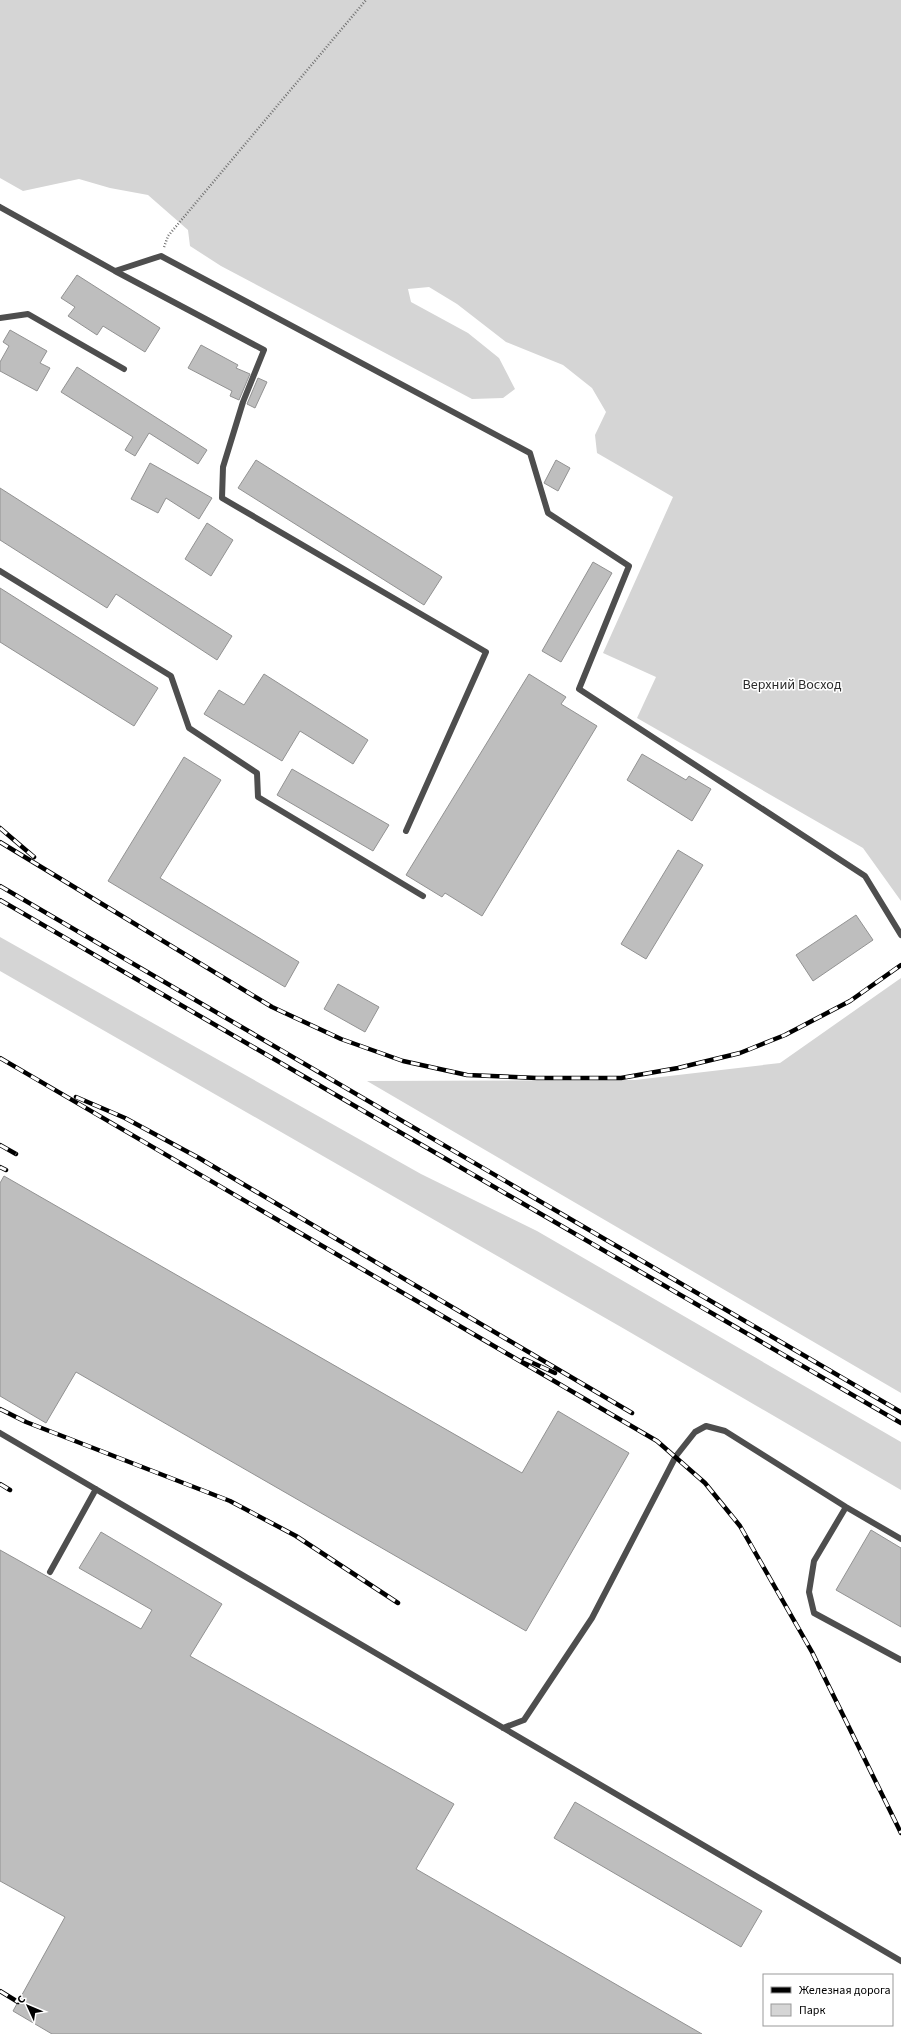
<svg xmlns="http://www.w3.org/2000/svg" width="901" height="2034" viewBox="0 0 901 2034" font-family="'Source Sans 3',sans-serif">
<style>
.green{fill:#d5d5d5}
.building{fill:#bebebe;stroke:#929292}
.lines{fill:none;stroke-linecap:round;stroke-linejoin:round}
.path{stroke:#707070;stroke-width:2.5;stroke-dasharray:1 2;stroke-linecap:butt}
.lane{stroke:#4e4e4e;stroke-width:6}
.rail-casing{stroke:#000;stroke-width:4.5}
.rail{stroke:#fff;stroke-width:3;stroke-dasharray:9;stroke-linecap:butt}
.labels{text-anchor:middle;dominant-baseline:central;stroke-width:3;stroke-linejoin:round;paint-order:stroke}
.park-label{font-size:14px;fill:#2c2c2c;stroke:#fff}
</style>
<rect width="100%" height="100%" fill="#fff"/>
<path class="green" d="M 0,0 L 901,0 L 901,901 L 863,848 L 637,718 L 656,677 L 603,653 L 673,497 L 597,453 L 595,435 L 606,412 L 592,388 L 563,365 L 506,342 L 457,304 L 429,287 L 408,289 L 411,302 L 468,333 L 499,358 L 515,389 L 503,398 L 472,399 L 221,266 L 190,246 L 188,230 L 148,195 L 110,188 L 79,179 L 23,191 L 0,178 Z
M 0,937 L 421,1174 L 537,1231 L 901,1442 L 901,1490 L 621,1327 L 0,971 Z
M 901,978 L 901,1393 L 367,1081 L 635,1080 L 780,1063 Z"/>
<path class="building" d="M 77,275 L 160,328 L 145,352 L 103,326 L 97,335 L 68,316 L 75,307 L 61,298 Z
M 10,330 L 47,351 L 40,363 L 50,368 L 37,391 L 0,371 L 0,362 L 9,346 L 3,342 Z
M 201,345 L 238,365 L 236,368 L 250,374 L 239,400 L 230,396 L 232,391 L 188,368 Z
M 77,367 L 207,450 L 198,464 L 149,433 L 135,456 L 125,450 L 133,437 L 61,392 Z
M 258,378 L 267,382 L 255,408 L 247,404 Z
M 256,460 L 442,577 L 424,605 L 238,488 Z
M 556,460 L 570,468 L 558,491 L 544,483 Z
M 150,463 L 212,498 L 199,519 L 166,498 L 158,513 L 131,499 Z
M 0,488 L 232,636 L 217,660 L 116,594 L 107,608 L 0,540 Z
M 207,523 L 233,540 L 211,576 L 185,559 Z
M 593,562 L 612,573 L 561,662 L 542,651 Z
M 0,588 L 158,688 L 134,726 L 0,642 Z
M 264,674 L 368,740 L 353,764 L 300,731 L 282,761 L 204,714 L 219,690 L 244,705 Z
M 529,674 L 566,697 L 561,704 L 597,726 L 482,916 L 445,893 L 442,897 L 406,875 Z
M 642,754 L 686,780 L 689,776 L 711,789 L 692,821 L 627,780 Z
M 184,757 L 221,780 L 160,878 L 299,962 L 285,987 L 108,881 Z
M 292,769 L 389,825 L 373,851 L 277,795 Z
M 678,850 L 703,865 L 646,959 L 621,944 Z
M 856,915 L 873,940 L 813,981 L 796,955 Z
M 338,984 L 379,1007 L 365,1032 L 324,1009 Z
M 4,1176 L 522,1473 L 558,1411 L 629,1453 L 526,1631 L 76,1372 L 46,1423 L 0,1396 L 0,1183 Z
M 871,1530 L 901,1548 L 901,1627 L 836,1590 Z
M 101,1532 L 222,1604 L 190,1656 L 454,1804 L 416,1869 L 702,2034 L 52,2034 L 13,2011 L 65,1917 L 0,1881 L 0,1550 L 141,1629 L 152,1610 L 79,1568 Z
M 575,1802 L 762,1911 L 741,1947 L 554,1838 Z"/>
<g class="lines">
<path class="path" d="M 164,247 L 168,236 L 366,0"/>
<path class="lane" d="M 0,207 L 115,271 L 161,256 L 530,453 L 548,513 L 629,566 L 579,689 L 865,876 L 901,935
M 115,271 L 264,350 L 243,402 L 223,467 L 222,498 L 486,652 L 406,831
M 0,318 L 28,314 L 124,369
M 0,571 L 171,676 L 189,728 L 257,773 L 258,797 L 423,896
M 0,1433 L 901,1961
M 846,1507 L 814,1561 L 809,1592 L 814,1613 L 901,1660
M 50,1572 L 96,1489
M 503,1728 L 524,1720 L 592,1618 L 676,1456 L 695,1432 L 706,1426 L 725,1431 L 846,1507 L 901,1539"/>
<g class="rail-casing">
<path id="rail" d="M 0,828 L 34,857
M 0,842 L 272,1007 L 341,1039 L 403,1061 L 467,1075 L 537,1078 L 621,1078 L 678,1068 L 740,1053 L 785,1035 L 850,1001 L 901,965
M 0,886 L 901,1412
M 0,900 L 901,1423
M 0,1058 L 657,1441 L 705,1483 L 740,1526 L 812,1652 L 901,1833
M 76,1097 L 125,1118 L 199,1158 L 632,1413
M 0,1145 L 16,1154
M 0,1167 L 6,1170
M 524,1359 L 555,1373
M 0,1409 L 26,1422 L 230,1501 L 296,1536 L 398,1603
M 0,1484 L 10,1490
M 0,1991 L 18,2002"/>
</g>
<use href="#rail" class="rail"/>
</g>
<g class="labels">
<g class="park-label">
<text x="792" y="685">Верхний Восход</text>
</g>
</g>
<rect x="763" y="1974" width="130" height="52" fill="#ffffff" stroke="#999999"/>
<rect x="771" y="1987" width="20" height="6" fill="#000000" stroke="#999999"/>
<text x="799" y="1994" font-size="12" fill="#000000">Железная дорога</text>
<rect x="771" y="2004" width="20" height="12" fill="#d5d5d5" stroke="#999999"/>
<text x="799" y="2014" font-size="12" fill="#000000">Парк</text>
<g transform="translate(28 2006) rotate(314)" stroke="#ffffff" stroke-width="3" paint-order="stroke">
<path d="M0-3L7 15L0 10L-7 15Z" fill="#000000"/>
<text y="-6" font-size="11" font-weight="bold" text-anchor="middle" fill="#000000">С</text>
</g>
</svg>
